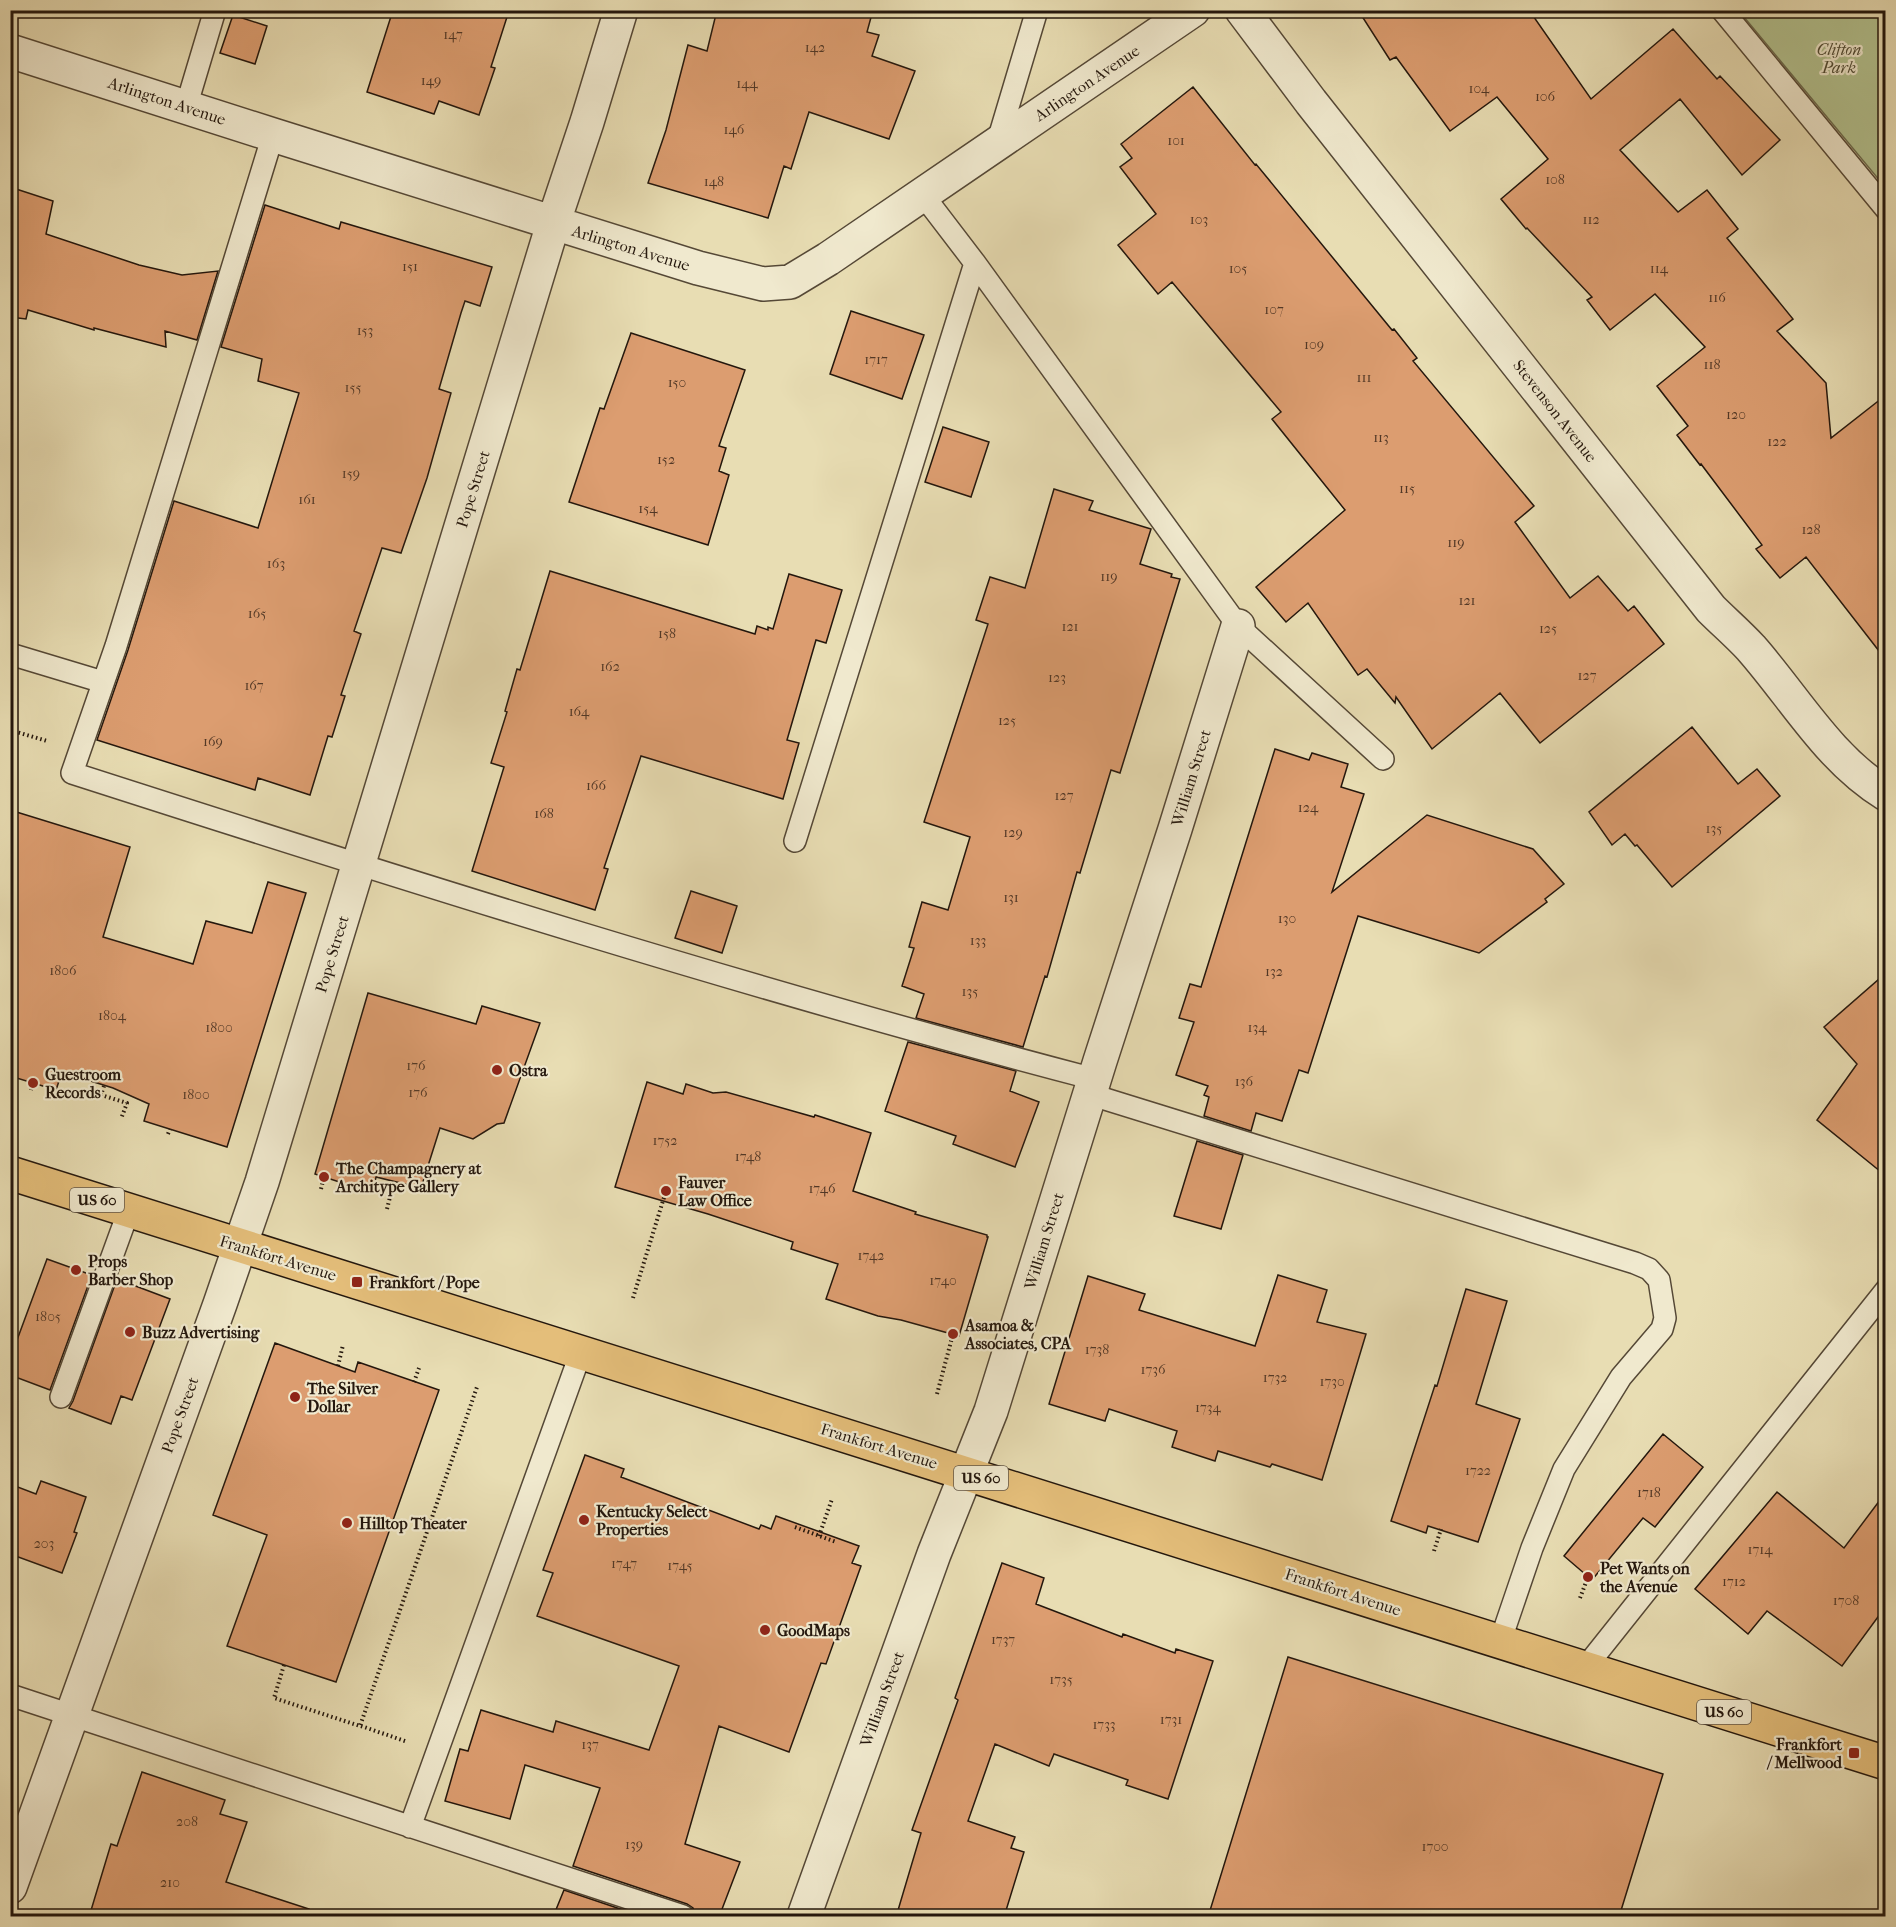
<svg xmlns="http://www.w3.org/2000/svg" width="1896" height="1927" viewBox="0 0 1896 1927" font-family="'IM FELL French Canon',serif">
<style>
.green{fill:#b3c28f;stroke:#6c6c4e;stroke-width:1.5}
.building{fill:#dc9d70;stroke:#24170d;stroke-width:1.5}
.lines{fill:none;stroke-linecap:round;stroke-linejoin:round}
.service-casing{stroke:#554836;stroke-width:24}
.minor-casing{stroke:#554836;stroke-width:36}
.primary-casing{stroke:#24170d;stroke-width:36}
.path{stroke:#24170d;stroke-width:4;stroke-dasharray:1.5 3;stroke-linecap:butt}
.service{stroke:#f0e9ce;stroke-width:21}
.minor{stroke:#f0e9ce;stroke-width:33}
.primary{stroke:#e4be7a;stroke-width:33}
.poi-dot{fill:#8f2418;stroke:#f0e9ce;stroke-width:2}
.labels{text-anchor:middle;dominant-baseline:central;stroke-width:4.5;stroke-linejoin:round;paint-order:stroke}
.number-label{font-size:14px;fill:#523826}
.shield{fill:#f0e9ce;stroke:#615647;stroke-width:1.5}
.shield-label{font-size:15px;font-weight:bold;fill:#24170d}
.park-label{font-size:16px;font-style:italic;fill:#4f4a34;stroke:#f0e9ce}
.street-label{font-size:16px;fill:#24170d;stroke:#f0e9ce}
.poi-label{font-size:16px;font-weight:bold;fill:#24170d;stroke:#f0e9ce;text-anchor:start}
</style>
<rect width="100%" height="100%" fill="#e8ddb3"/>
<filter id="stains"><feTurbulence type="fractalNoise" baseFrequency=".00333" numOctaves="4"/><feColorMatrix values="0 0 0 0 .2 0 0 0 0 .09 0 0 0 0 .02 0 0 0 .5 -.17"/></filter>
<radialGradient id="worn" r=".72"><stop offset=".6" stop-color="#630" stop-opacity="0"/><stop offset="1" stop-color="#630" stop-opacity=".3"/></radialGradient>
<path class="green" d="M 1739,11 L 1885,11 L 1885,187 Z"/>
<path class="building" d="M 393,10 L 487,10 L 507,17 L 491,67 L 495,68 L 479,115 L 439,101 L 434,114 L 367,92 Z
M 717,10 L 873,10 L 867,32 L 879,35 L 872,56 L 915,71 L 889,139 L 809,112 L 791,169 L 784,166 L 768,218 L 648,183 L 666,130 L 688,45 L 707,51 Z
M 1358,10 L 1529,10 L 1591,99 L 1673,29 L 1717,79 L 1720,76 L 1780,140 L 1742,175 L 1680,99 L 1620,150 L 1678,212 L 1707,190 L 1738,229 L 1727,238 L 1793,319 L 1777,331 L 1826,383 L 1831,438 L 1886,395 L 1886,660 L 1806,557 L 1780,578 L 1756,549 L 1762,545 L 1701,464 L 1700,465 L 1677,435 L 1688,426 L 1657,386 L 1705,347 L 1655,294 L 1610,330 L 1587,300 L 1592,297 L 1527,228 L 1526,229 L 1501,199 L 1548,159 L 1497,97 L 1450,131 L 1396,57 L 1390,60 Z
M 233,15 L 267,26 L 255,64 L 220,53 Z
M 1193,87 L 1255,165 L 1256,164 L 1392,330 L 1394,329 L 1417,358 L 1413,361 L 1534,506 L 1515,522 L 1570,598 L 1598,576 L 1628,611 L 1634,606 L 1664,644 L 1540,743 L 1500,693 L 1432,749 L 1396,697 L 1395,703 L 1367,669 L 1358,675 L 1308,603 L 1286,622 L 1256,587 L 1345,510 L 1272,419 L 1281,412 L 1172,282 L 1158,294 L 1118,245 L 1156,214 L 1120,167 L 1132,158 L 1121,144 Z
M 10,187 L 53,201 L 46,234 L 139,265 L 182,275 L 218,271 L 197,340 L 165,331 L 166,347 L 94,328 L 94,330 L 28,310 L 26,319 L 10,317 Z
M 265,205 L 339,229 L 341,222 L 492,267 L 480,306 L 465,301 L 461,313 L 439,389 L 451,393 L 427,478 L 401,553 L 382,548 L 354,631 L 361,634 L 341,695 L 345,696 L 332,737 L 328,736 L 310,795 L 258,778 L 255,790 L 97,740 L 128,650 L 174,501 L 258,528 L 299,393 L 258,381 L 262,359 L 221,347 Z
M 851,311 L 924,335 L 902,399 L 830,374 Z
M 631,333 L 745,370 L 719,446 L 726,448 L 719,471 L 729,475 L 708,545 L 569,502 L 600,408 L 604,409 Z
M 943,427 L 989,442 L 971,497 L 925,482 Z
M 1054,489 L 1093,501 L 1089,510 L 1151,529 L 1140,564 L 1172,574 L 1171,577 L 1180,579 L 1120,773 L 1111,770 L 1080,873 L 1077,872 L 1047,977 L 1045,976 L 1023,1047 L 916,1018 L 924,994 L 902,986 L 914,948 L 909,947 L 922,902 L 948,910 L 970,837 L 924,822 L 988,624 L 976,620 L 990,577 L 1025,588 Z
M 550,571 L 755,634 L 757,626 L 768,630 L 768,627 L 773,629 L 789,574 L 842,590 L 826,643 L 816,640 L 787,740 L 799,743 L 783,799 L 641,756 L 604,868 L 608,869 L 595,910 L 472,871 L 504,767 L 491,763 L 507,712 L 505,711 L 517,669 L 520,670 Z
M 1692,727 L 1738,784 L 1757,769 L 1780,796 L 1672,887 L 1637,845 L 1635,846 L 1625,834 L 1612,845 L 1589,812 Z
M 1275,749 L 1309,760 L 1312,753 L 1348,764 L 1341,787 L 1364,794 L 1332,892 L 1427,815 L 1533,849 L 1564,884 L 1545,899 L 1547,902 L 1479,953 L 1358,916 L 1308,1073 L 1299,1070 L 1282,1121 L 1256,1113 L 1251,1131 L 1204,1116 L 1209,1097 L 1204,1095 L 1208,1086 L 1176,1075 L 1194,1022 L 1179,1018 L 1190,984 L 1201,987 Z
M 10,810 L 130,847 L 103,937 L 193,964 L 206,921 L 252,933 L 268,882 L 306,893 L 227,1147 L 144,1121 L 149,1104 L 113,1088 L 62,1072 L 56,1090 L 10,1076 Z
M 691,891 L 737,906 L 722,953 L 675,938 Z
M 1886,973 L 1886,1176 L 1817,1120 L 1857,1064 L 1824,1027 Z
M 368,993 L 476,1024 L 482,1006 L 540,1023 L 504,1123 L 497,1124 L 473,1139 L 440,1128 L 421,1188 L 376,1177 L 373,1193 L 315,1174 Z
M 908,1042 L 1016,1071 L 1010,1091 L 1039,1102 L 1015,1167 L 953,1144 L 956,1136 L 885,1111 Z
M 647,1082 L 683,1094 L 686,1084 L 713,1093 L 726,1092 L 814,1117 L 815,1115 L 871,1133 L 853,1191 L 916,1212 L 915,1214 L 987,1235 L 987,1237 L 988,1237 L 959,1336 L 901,1320 L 878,1316 L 826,1299 L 838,1264 L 791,1249 L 793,1242 L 708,1214 L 615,1187 Z
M 1197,1141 L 1243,1155 L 1221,1229 L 1174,1216 Z
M 47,1259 L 86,1273 L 93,1272 L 50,1390 L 10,1375 L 10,1359 Z
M 1278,1275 L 1327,1290 L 1317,1322 L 1366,1334 L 1322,1480 L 1272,1464 L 1270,1467 L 1218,1451 L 1215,1461 L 1172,1447 L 1177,1431 L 1109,1409 L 1105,1421 L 1049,1404 L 1088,1276 L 1145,1294 L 1139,1310 L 1255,1346 Z
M 117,1279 L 170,1299 L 132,1400 L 121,1396 L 111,1424 L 69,1408 L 73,1401 Z
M 1466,1289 L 1507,1301 L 1476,1404 L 1520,1419 L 1478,1542 L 1428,1526 L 1426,1533 L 1391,1521 L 1435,1385 L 1437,1386 Z
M 275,1343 L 355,1372 L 358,1362 L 439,1390 L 336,1682 L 227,1646 L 267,1535 L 213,1515 Z
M 1663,1434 L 1703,1467 L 1655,1527 L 1643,1518 L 1592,1580 L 1564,1556 Z
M 585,1455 L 624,1469 L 621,1477 L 759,1529 L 761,1525 L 771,1529 L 776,1516 L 859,1546 L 852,1563 L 861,1566 L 826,1664 L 821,1663 L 789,1752 L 719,1726 L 685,1844 L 740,1862 L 719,1917 L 695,1917 L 693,1908 L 687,1904 L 573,1866 L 600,1788 L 525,1765 L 510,1819 L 445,1801 L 460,1749 L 468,1751 L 481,1710 L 553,1732 L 556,1721 L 649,1750 L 679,1666 L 537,1616 L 553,1573 L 543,1570 Z
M 41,1481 L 86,1497 L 74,1532 L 77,1533 L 62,1573 L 10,1554 L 10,1484 L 36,1494 Z
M 1777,1492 L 1844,1548 L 1886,1492 L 1886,1606 L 1842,1666 L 1767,1611 L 1748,1634 L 1695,1589 Z
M 1002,1563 L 1044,1578 L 1036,1604 L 1122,1637 L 1123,1634 L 1175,1653 L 1176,1649 L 1213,1661 L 1168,1799 L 1126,1785 L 1128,1780 L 1054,1754 L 1049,1766 L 995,1744 L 968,1821 L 1015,1837 L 1011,1848 L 1024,1852 L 1004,1917 L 896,1917 L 921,1833 L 912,1830 L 958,1700 L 955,1698 Z
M 1288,1657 L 1663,1774 L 1619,1917 L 1208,1917 Z
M 142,1772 L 225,1800 L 220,1814 L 247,1822 L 226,1882 L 309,1909 L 308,1917 L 89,1917 L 111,1844 L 117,1846 Z
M 564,1890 L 644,1917 L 553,1917 Z"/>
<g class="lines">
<g class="service-casing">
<path id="service" d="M 1722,10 L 1886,209
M 186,107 L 215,10
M 273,135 L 116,646 L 72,773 C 411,882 750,989 1094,1079
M 997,144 L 1037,10
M 923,195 L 975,263 L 1238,626 L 1383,759
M 10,654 L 103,682
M 795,841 L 975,263
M 1089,1094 L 1635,1263 L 1649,1269 L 1659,1280 L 1665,1318 L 1662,1329 L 1621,1377 L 1564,1469 L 1532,1548 L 1500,1642
M 61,1397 L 129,1210
M 1585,1668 L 1886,1290
M 10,1695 L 683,1916
M 410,1827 L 581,1352"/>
</g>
<g class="minor-casing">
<path id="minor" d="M 1242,10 L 1311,102 L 1711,609 C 1724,622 1738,634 1751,648 C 1795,698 1828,758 1886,794
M 10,51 L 273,135 L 698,268 L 763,284 L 790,282 L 828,259 L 1193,10
M 10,1887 L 220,1304 L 262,1182 L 553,224 L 587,122 L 621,10
M 804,1916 L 934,1554 L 991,1411 L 1100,1061 L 1175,829 L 1238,626"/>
</g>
<g class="primary-casing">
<path id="primary" d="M 10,1173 L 1886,1763"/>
</g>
<path class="path" d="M 10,730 L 47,741
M 104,1086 L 101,1095 L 127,1103 L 121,1119
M 31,1090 L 33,1083
M 168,1134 L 170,1129
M 321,1189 L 324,1177
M 387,1209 L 394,1181
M 633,1298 L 666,1191
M 338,1366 L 343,1345
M 414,1382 L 419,1368
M 937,1394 L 953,1334
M 795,1527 L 836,1542
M 819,1536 L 832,1499
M 1434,1551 L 1441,1529
M 1580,1598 L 1588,1577
M 284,1665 L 274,1698 L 360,1726 L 477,1387
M 361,1726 L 405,1741"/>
<use href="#service" class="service"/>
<use href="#minor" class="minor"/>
<use href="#primary" class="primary"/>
</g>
<g class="poi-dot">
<circle cx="497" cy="1070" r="6"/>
<circle cx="33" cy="1083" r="6"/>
<circle cx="324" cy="1177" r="6"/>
<circle cx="666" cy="1191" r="6"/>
<circle cx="76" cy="1270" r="6"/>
<rect x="351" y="1276" width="12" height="12" rx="3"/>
<circle cx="130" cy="1332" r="6"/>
<circle cx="953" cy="1334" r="6"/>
<circle cx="295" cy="1397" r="6"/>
<circle cx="584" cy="1520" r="6"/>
<circle cx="347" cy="1523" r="6"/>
<circle cx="1588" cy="1577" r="6"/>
<circle cx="765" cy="1630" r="6"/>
<rect x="1848" y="1747" width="12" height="12" rx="3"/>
</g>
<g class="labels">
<g class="number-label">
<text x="453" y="34">147</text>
<text x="815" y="47">142</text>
<text x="431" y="80">149</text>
<text x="747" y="83">144</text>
<text x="1479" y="88">104</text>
<text x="1545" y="96">106</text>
<text x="734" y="129">146</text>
<text x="1176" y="140">101</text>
<text x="1555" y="179">108</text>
<text x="714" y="181">148</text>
<text x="1199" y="219">103</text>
<text x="1591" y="219">112</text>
<text x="410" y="266">151</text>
<text x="1238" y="268">105</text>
<text x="1659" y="268">114</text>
<text x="1717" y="297">116</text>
<text x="1274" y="309">107</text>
<text x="365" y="330">153</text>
<text x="1314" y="344">109</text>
<text x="876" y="359">1717</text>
<text x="1712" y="364">118</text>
<text x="1364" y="377">111</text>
<text x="677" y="382">150</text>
<text x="353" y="387">155</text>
<text x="1736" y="414">120</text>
<text x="1381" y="437">113</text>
<text x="1777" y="441">122</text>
<text x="666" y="459">152</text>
<text x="351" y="473">159</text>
<text x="1407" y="488">115</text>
<text x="307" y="499">161</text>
<text x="648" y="508">154</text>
<text x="1811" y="529">128</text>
<text x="1456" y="542">119</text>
<text x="276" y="563">163</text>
<text x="1109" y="576">119</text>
<text x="1467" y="600">121</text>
<text x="257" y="613">165</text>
<text x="1070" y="626">121</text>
<text x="1548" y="628">125</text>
<text x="667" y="633">158</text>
<text x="610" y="666">162</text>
<text x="1587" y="675">127</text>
<text x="1057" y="677">123</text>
<text x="254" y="685">167</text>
<text x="579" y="711">164</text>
<text x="1007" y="720">125</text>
<text x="213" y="741">169</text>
<text x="596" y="785">166</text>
<text x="1064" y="795">127</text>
<text x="1308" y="807">124</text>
<text x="544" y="813">168</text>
<text x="1714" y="828">135</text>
<text x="1013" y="832">129</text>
<text x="1011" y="897">131</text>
<text x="1287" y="918">130</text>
<text x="978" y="940">133</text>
<text x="63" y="970">1806</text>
<text x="1274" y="971">132</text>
<text x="970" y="991">135</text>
<text x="112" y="1015">1804</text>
<text x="219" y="1027">1800</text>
<text x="1257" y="1027">134</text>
<text x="416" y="1065">176</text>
<text x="1244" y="1081">136</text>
<text x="418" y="1092">176</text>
<text x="196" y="1094">1800</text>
<text x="665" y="1140">1752</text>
<text x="748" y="1156">1748</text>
<text x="822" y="1188">1746</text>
<text x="871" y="1255">1742</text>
<text x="943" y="1280">1740</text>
<text x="48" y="1316">1805</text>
<text x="1097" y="1349">1738</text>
<text x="1153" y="1369">1736</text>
<text x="1275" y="1377">1732</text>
<text x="1332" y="1381">1730</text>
<text x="1208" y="1407">1734</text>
<text x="1478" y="1470">1722</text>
<text x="1649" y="1492">1718</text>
<text x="44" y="1543">203</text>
<text x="1760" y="1549">1714</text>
<text x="624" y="1563">1747</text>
<text x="680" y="1565">1745</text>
<text x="1734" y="1581">1712</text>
<text x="1846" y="1600">1708</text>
<text x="1003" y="1639">1737</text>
<text x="1061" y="1679">1735</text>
<text x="1171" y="1719">1731</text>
<text x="1104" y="1724">1733</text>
<text x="590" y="1744">137</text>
<text x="187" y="1821">208</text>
<text x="634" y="1844">139</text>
<text x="1435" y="1846">1700</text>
<text x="170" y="1882">210</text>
</g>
<g class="shield">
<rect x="70" y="1188" width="54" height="24" rx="4.5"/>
<rect x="954" y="1466" width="54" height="24" rx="4.5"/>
<rect x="1697" y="1700" width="54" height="24" rx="4.5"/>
</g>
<g class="shield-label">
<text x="97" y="1200">US 60</text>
<text x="981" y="1478">US 60</text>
<text x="1724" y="1712">US 60</text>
</g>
<g class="park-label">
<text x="1839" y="49">Clifton<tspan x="1839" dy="18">Park</tspan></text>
</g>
<g class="street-label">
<text transform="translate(1087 83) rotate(-34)">Arlington Avenue</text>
<text transform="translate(167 101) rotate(18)">Arlington Avenue</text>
<text transform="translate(631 248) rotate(17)">Arlington Avenue</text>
<text transform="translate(1555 411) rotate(52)">Stevenson Avenue</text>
<text transform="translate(473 489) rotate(-73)">Pope Street</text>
<text transform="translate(1191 778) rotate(-73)">William Street</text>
<text transform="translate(332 954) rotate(-73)">Pope Street</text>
<text transform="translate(1044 1241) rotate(-73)">William Street</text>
<text transform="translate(278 1258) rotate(17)">Frankfort Avenue</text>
<text transform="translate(180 1415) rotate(-70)">Pope Street</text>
<text transform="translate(879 1446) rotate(17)">Frankfort Avenue</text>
<text transform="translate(1343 1592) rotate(18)">Frankfort Avenue</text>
<text transform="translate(882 1699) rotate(-70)">William Street</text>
</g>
<g class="poi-label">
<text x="509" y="1070">Ostra</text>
<text x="45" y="1074">Guestroom<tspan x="45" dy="18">Records</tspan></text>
<text x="336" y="1168">The Champagnery at<tspan x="336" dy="18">Architype Gallery</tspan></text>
<text x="678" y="1182">Fauver<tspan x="678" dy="18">Law Office</tspan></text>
<text x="88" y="1261">Props<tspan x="88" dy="18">Barber Shop</tspan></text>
<text x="369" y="1282">Frankfort / Pope</text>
<text x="965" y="1325">Asamoa &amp;<tspan x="965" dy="18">Associates, CPA</tspan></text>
<text x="142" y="1332">Buzz Advertising</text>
<text x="307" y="1388">The Silver<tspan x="307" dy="18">Dollar</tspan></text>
<text x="596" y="1511">Kentucky Select<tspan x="596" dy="18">Properties</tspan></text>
<text x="359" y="1523">Hilltop Theater</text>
<text x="1600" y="1568">Pet Wants on<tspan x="1600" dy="18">the Avenue</tspan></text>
<text x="777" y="1630">GoodMaps</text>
<text x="1842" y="1744" text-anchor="end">Frankfort<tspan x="1842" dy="18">/ Mellwood</tspan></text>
</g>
</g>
<rect width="1896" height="1927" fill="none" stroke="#e8ddb3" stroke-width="36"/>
<rect x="12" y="12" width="1872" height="1903" fill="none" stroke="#24170d" stroke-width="3"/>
<rect x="18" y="18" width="1860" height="1891" fill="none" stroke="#24170d" stroke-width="1.5"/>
<rect width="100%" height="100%" filter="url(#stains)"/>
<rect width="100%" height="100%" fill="url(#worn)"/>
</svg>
